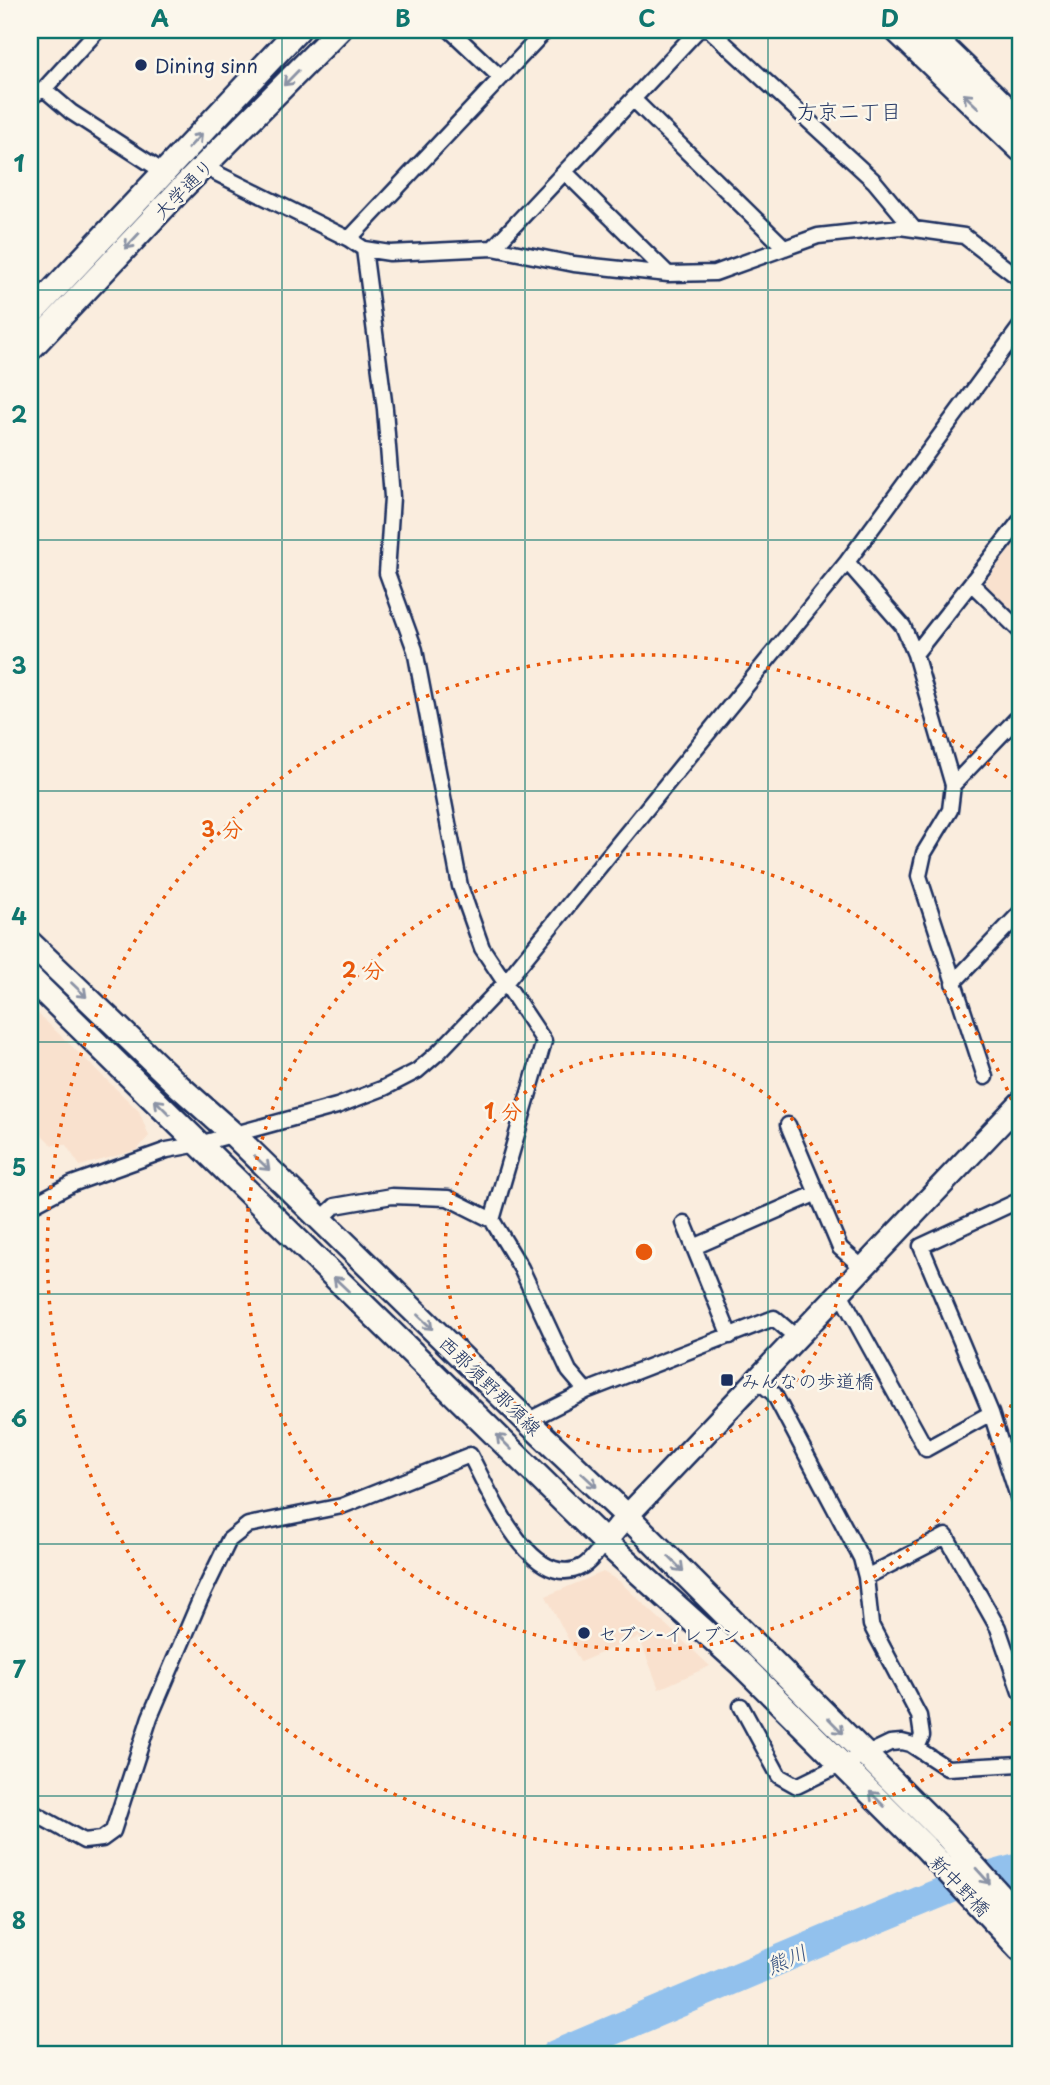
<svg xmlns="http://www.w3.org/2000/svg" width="1050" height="2085" viewBox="0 0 1050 2085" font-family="'Playpen Sans','Klee One',sans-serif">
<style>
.built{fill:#f9e1ce}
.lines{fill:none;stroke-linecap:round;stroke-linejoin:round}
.river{stroke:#92c1ed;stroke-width:30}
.street-casing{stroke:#1b2f5e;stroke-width:19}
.secondary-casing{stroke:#1b2f5e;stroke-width:26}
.primary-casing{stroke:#1b2f5e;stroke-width:28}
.street{stroke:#fbf7ec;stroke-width:14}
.secondary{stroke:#fbf7ec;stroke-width:21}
.primary{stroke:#fbf7ec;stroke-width:23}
.oneway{stroke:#8b93a5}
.grid{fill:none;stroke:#0f766e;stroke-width:2;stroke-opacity:0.55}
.ring{fill:none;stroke:#e8590c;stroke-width:3.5;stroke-dasharray:3.5 7}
.poi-dot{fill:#1b2f5e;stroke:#fbf7ec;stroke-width:2.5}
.labels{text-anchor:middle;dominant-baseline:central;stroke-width:5;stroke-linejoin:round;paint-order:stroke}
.poi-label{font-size:19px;fill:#1b2f5e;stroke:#fbf7ec;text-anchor:start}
.street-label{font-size:19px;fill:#1b2f5e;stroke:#fbf7ec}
.neighbourhood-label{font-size:21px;fill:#1b2f5e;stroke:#fbf7ec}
.water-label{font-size:21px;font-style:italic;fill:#395482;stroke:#fbf7ec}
.centre{fill:#e8590c;stroke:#fbf7ec;stroke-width:3.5}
.ring-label{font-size:21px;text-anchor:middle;font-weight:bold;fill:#e8590c;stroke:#fbf7ec;stroke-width:5;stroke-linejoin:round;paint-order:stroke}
.neatline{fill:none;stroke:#0f766e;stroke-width:2.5}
.grid-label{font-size:23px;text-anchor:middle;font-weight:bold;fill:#0f766e}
</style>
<rect width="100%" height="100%" fill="#faedde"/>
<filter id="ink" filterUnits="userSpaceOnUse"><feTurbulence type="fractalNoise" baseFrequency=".0143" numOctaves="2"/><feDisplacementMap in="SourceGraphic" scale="14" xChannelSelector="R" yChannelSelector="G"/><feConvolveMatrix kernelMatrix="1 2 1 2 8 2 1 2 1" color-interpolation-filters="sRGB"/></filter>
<g filter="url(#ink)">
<path class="built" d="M 1020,536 L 1020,623 L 982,586 Z
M 30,1006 L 139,1111 L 149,1136 L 137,1150 L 80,1166 L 66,1145 L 52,1145 L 30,1123 Z
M 603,1572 L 619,1581 L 710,1666 L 659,1689 L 639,1637 L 580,1662 L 546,1596 Z"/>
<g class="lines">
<path class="river" d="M 555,2055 L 833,1937 L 957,1886 L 1020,1868"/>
<g class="street-casing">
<path id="street" d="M 450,30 L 501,78
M 710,30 L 874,181 L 914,229
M 44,89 L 71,112 L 165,173
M 30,97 L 44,89 L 98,30
M 633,99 L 785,248
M 204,167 L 349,239 L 364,249 L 390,253 L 493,248 L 574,264 L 668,274 L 715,273 L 818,236 L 900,227 L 964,236 L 1020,279
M 565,172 L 668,274
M 349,239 L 546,30
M 493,248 L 698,30
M 364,249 L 385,409 L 392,497 L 387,573 L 415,650 L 460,886 L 482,948 L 544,1041 L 492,1220 L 521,1268 L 569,1371 L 586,1391
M 847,562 L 903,626 L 915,654 L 953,785 L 950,810 L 924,853 L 919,876 L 985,1077
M 971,583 L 1020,631
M 915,654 L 1020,521
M 953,785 L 1020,715
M 953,983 L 1020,913
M 788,1125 L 840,1248 L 863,1268
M 1020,1200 L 921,1246 L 991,1413 L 1020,1503
M 30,1206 L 72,1184 L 167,1150 L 199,1144 L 337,1106 L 384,1088 L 417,1071 L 440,1051 L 505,983 L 847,562 L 1020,327
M 320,1220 L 335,1206 L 392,1196 L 448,1198 L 492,1220
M 684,1223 L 730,1336
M 694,1247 L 817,1193
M 840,1293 L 926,1449 L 991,1413
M 757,1380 L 774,1394 L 861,1558 L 866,1577
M 527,1421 L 586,1391 L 774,1318 L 797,1338
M 741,1706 L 779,1776 L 797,1786 L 842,1764 L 865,1755 L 890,1743 L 902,1742 L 910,1744 L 947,1768 L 1020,1764
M 917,1748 L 922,1736 L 919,1716 L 871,1625 L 866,1577 L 946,1536 L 998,1628 L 1020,1692
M 30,1811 L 84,1841 L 102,1839 L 113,1831 L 150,1717 L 200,1600 L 229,1540 L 248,1525 L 342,1506 L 470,1455 C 488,1488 531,1595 583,1566 C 592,1561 598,1550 605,1542"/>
</g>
<g class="secondary-casing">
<path id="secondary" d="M 605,1542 L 627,1516 L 1020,1103"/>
</g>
<g class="primary-casing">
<path id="primary" d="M 896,30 L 1020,149
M 926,30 L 1020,121
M 30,315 L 298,30
M 30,349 L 182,188 L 339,30
M 30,943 L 180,1087 L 233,1134 L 527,1421 L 627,1516 L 945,1834 L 1020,1918
M 30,978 L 605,1542 L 741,1664 L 925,1847 L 1020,1949"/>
</g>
<use href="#street" class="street"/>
<use href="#secondary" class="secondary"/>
<use href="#primary" class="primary"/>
</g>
<defs><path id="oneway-shaft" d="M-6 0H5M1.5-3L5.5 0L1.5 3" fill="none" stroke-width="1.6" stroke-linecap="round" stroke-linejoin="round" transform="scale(1.75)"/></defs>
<g class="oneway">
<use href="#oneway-shaft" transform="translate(291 78) rotate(134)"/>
<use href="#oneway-shaft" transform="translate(971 101) rotate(-136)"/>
<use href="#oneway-shaft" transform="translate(195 141) rotate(-47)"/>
<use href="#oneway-shaft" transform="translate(132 241) rotate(133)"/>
<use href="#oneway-shaft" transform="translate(79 990) rotate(44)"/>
<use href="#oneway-shaft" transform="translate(162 1107) rotate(-135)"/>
<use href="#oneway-shaft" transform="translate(262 1163) rotate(44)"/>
<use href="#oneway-shaft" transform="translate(341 1284) rotate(-136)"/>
<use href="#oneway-shaft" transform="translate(425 1322) rotate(44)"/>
<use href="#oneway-shaft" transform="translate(504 1442) rotate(-135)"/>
<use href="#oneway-shaft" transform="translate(589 1480) rotate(43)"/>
<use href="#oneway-shaft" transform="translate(676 1564) rotate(45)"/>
<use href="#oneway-shaft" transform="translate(836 1726) rotate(45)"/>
<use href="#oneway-shaft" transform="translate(877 1799) rotate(-135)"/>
<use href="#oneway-shaft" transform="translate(983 1876) rotate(48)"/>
</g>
</g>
<path class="grid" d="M 282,30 L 282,2055M 525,30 L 525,2055M 768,30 L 768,2055M 30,290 L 1020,290M 30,540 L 1020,540M 30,791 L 1020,791M 30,1042 L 1020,1042M 30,1294 L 1020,1294M 30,1544 L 1020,1544M 30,1796 L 1020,1796"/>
<g class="ring">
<circle cx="644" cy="1252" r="199"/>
<path d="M1019 1385A398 398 0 1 1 1019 1119"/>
<path d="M1020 1716A597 597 0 1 1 1020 788"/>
</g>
<g class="poi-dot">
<circle cx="141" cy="65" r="7"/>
<rect x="720" y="1373" width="14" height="14" rx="3.5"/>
<circle cx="584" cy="1633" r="7"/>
</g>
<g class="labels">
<g class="poi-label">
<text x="155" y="65">Dining sinn</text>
<text x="741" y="1380">みんなの歩道橋</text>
<text x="598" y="1633">セブン-イレブン</text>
</g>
<g class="street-label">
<text transform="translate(183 188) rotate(-45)">大学通り</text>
<text transform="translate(491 1385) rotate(44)">西那須野那須線</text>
<text transform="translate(961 1885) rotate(46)">新中野橋</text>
</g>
<g class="neighbourhood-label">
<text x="849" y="110">方京二丁目</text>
</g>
<g class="water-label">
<text transform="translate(786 1958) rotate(-23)">熊川</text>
</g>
</g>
<circle cx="644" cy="1252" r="10" class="centre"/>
<g class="ring-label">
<text x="222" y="837">3 分</text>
<text x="363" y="978">2 分</text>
<text x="503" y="1119">1 分</text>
</g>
<rect width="1050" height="2085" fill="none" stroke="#fbf7ec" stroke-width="77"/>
<rect x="38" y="38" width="974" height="2008" class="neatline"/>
<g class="grid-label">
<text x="160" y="27">A</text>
<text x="403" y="27">B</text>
<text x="647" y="27">C</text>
<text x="890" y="27">D</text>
<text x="19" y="172">1</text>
<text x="19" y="423">2</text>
<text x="19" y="674">3</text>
<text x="19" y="925">4</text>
<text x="19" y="1176">5</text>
<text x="19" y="1427">6</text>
<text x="19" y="1678">7</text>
<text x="19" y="1929">8</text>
</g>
</svg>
